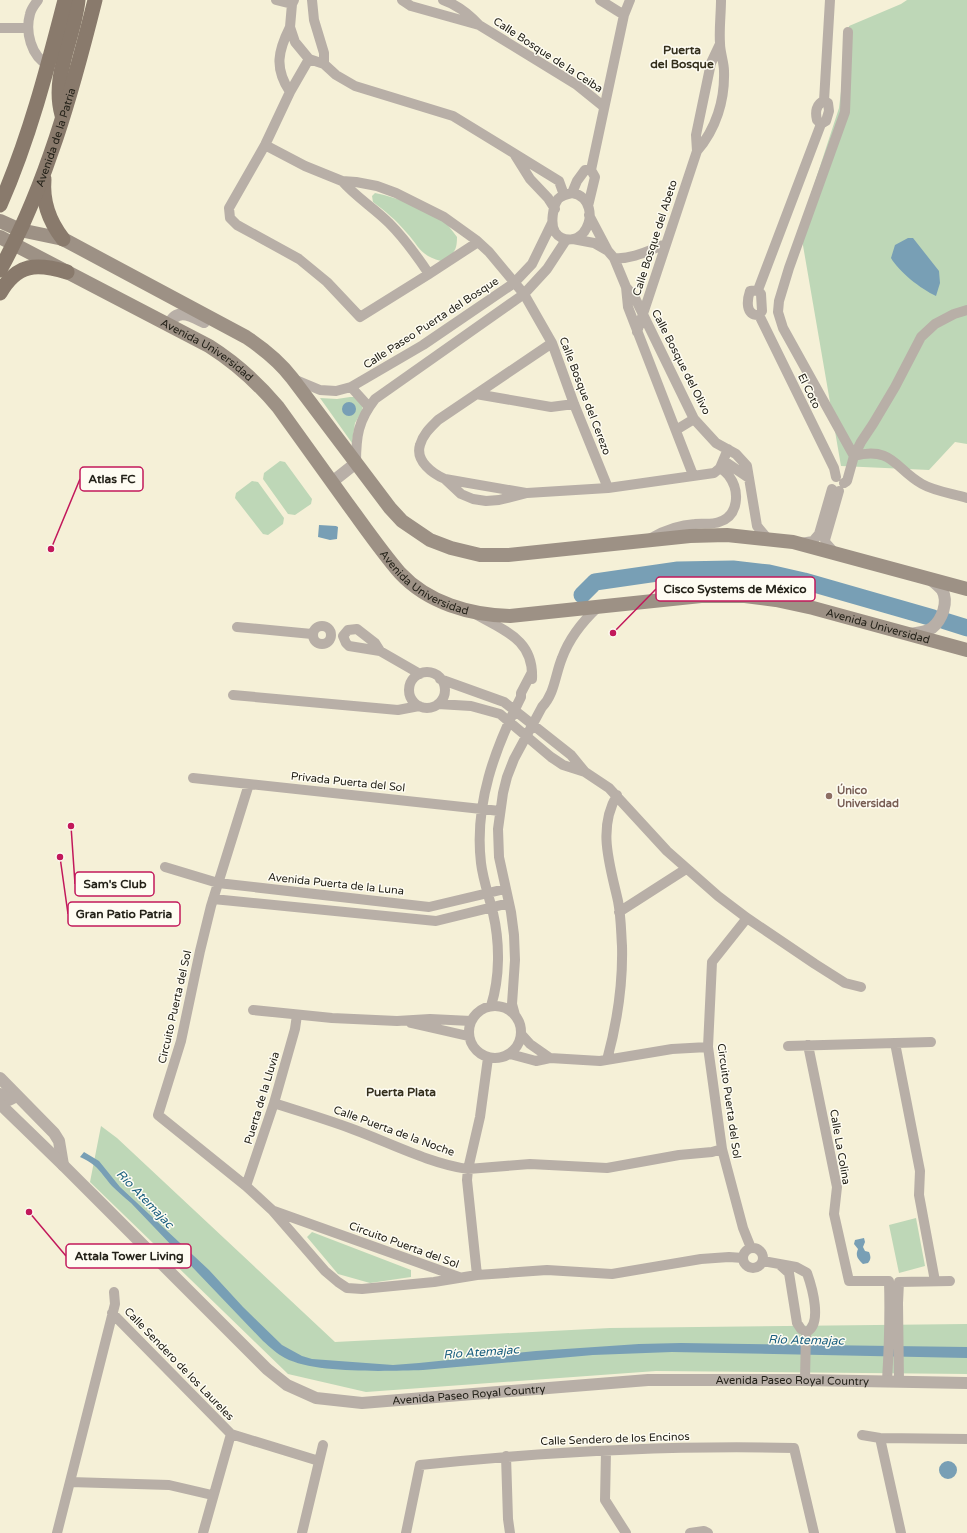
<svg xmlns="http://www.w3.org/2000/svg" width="967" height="1533" viewBox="0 0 967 1533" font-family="'Varela Round',sans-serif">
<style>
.green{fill:#bed7b7}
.water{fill:#789fb5}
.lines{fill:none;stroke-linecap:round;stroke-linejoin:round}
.river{stroke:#789fb5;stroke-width:17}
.minor{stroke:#b8afa7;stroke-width:10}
.tertiary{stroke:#b8afa7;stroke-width:12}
.secondary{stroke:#9d9185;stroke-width:14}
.primary{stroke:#897a6c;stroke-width:15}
.education-dot{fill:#8d6e63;stroke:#fefcf2;stroke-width:1.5}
.labels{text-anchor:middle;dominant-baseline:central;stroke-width:3;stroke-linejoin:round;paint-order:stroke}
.street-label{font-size:11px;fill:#232118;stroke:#fefcf2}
.education-label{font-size:11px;font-weight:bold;fill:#785e54;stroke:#fefcf2;text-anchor:start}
.neighbourhood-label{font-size:12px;font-weight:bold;fill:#342f1c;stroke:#fefcf2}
.water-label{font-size:12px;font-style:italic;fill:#1a5f7f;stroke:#fefcf2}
.leader{fill:none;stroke:#c2185b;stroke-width:1.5}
.callout-dot{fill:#c2185b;stroke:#fefcf2;stroke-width:1.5}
.callout{fill:#fefcf2;stroke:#c2185b;stroke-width:1.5}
.callout-label{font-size:12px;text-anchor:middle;font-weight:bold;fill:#232118}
</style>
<rect width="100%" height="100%" fill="#f5f0d7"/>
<path class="green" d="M 907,0 L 967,0 L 967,444 L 955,442 L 929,470 L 841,466 L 800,228 L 839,108 L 849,26 L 901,4 Z
M 375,193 C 399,198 425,208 445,222 C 449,226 453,232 457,237 C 457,251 454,254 441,261 C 419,255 420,247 406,232 C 396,220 385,211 373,202 L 372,196 Z
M 350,397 L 355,397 L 363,405 L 362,411 L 355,423 L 352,443 L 320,398 L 337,399 Z
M 280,461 L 285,462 L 312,499 L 311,504 L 295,515 L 288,514 L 263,479 L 264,473 Z
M 252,481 L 258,482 L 284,518 L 283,524 L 268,535 L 263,534 L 235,498 L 236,493 Z
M 101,1126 L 117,1138 L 335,1342 L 610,1328 L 967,1324 L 967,1374 L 656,1371 L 366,1392 L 288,1374 L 90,1182 Z
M 916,1218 L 925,1266 L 899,1273 L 889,1225 Z
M 312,1232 L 411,1270 L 411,1277 L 370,1283 L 338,1274 L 307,1237 Z"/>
<path class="water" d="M 908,238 L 913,238 L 939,271 L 940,283 L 936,296 C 921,289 899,272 891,258 L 895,245 Z
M342 409a7 7 0 1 1 14 0a7 7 0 1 1-14 0Z
M 319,525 L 336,526 L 338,527 L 337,539 L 330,540 L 318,537 Z
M 84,1152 L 99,1161 L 120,1187 L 209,1270 L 243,1307 L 282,1345 L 302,1356 L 312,1359 L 393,1365 L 419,1363 L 536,1351 L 639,1344 L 681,1343 L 967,1347 L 967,1358 L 672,1352 L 593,1355 L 423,1370 C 388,1371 315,1374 285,1358 C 277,1354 270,1347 263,1341 L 131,1203 C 124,1197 118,1192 112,1186 C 100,1172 98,1165 80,1157 Z
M 864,1238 L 865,1242 L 863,1247 L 865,1251 L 869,1252 C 871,1257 871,1259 868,1263 L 863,1264 C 858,1259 855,1256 858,1249 L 854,1244 L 855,1240 Z
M939 1470a9 9 0 1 1 18 0a9 9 0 1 1-18 0Z"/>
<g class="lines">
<path class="river" d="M 582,595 L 595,582 L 678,570 L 733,569 L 769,573 L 804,581 L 933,618
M 945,621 L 967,628"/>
<path class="minor" d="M 38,0 C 35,4 31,9 30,14 C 25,32 31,56 48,65
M 276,0 L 292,4
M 294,0 L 292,4 L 290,27 L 295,42 L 309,59 L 324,64 L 336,75 L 355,86 L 453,116 L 559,181 L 564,195
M 312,0 L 314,20 L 324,53 L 324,64
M 402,0 L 411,6 L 479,25
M 443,0 C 458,5 468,13 479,25 L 577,85 L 603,106
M 600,0 L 624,15
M 0,28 L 28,28
M 848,32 L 845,112 L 789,268 L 779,301 L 778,312 L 783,328 L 854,456 C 893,446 895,469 922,484 C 934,491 954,494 967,498
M 309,59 L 290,92 L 265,145 L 229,208 L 230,218 L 237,225 L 299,259 L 327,282 L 360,317 L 429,274 L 478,242
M 290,92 C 274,68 278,51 290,27
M 824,101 L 830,0
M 821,124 L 826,121 L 829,111 L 828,103 L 824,101
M 821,124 L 817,120 C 815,112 816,104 824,101
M 265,145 L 305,166 L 342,181 L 356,182 L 377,186 L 396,193 L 444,217 L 476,240 L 489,252 L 524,294 L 552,343 L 574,404 L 608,488
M 697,151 C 716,129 725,100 724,71 C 724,62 720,53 720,43 C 719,29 721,14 721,0
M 515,155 L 530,179 L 548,198 L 555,209
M 342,181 C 356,197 374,208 389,223 C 404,238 417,256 429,274
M 572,193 C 591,196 594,218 584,232 C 576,242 562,242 555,232 C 550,224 553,206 558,199 C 562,195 567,194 572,193 Z
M 572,193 L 577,181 L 585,170 L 591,170
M 588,206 L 595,177 L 591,170 L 624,15 L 630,0
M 589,215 L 608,251
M 573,239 L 594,243 L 608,251 L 614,258 L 626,287 L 635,298 L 694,419 L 716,443 L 736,454 L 747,466 L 757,526 L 767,538
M 614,258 C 631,260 650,250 666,244
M 626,287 L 628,307 L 693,475
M 758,290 L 821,124
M 758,290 L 750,291 C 747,300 745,316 759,315
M 758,290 L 761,294 L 762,311 L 759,315
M 759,315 L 834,468 L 836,477
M 637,332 L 697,151 L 696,135 L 711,63 L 720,44
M 296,380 L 320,390 L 336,391 L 351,387 L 423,345 L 514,283 L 532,264 L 552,223
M 351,387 L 369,407
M 476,394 L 551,407 L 574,404
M 676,430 L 694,419
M 724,461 L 749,478
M 356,463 C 356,436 358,421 375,399 L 524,294 L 547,269 L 566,240
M 445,479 L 461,494 L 473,499 L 486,501 L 499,500 L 527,493 L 608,488 L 714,473 L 720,468 L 728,449
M 844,483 L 847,481 L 854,456 L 861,442 L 873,424 L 895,387 L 921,337 L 935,324 L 954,314 L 967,310
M 526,493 L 445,479 C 433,474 415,461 420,445 C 423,434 431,427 438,420 L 552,343
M 651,538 C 665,530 678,525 695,524 C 702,523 712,525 719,522 C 739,516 740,491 729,476 C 727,473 723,470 720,468
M 801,543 L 813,541 L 819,534 L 832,489
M 835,553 L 826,543 L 825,540 L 839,491
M 477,615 C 505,631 534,640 532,679
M313 635a9 9 0 1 1 18 0a9 9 0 1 1-18 0Z
M 237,627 L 312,634
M 343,636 L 348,630 L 357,629 L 375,643 L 380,651 L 420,674
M 343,636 L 346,643 L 349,646 L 380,651
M409 690a18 18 0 1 1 36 0a18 18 0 1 1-36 0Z
M 440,679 L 504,702 L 571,755 L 585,772
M 233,695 L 398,710 L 419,706
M 438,704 L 471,706 L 500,714 L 551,757 L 563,765 L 585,772 L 609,788 L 667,851 L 718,896 L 747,918 L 815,964 L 845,983 L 861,987
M 193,778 L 500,811
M 249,784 L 211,906 L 200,951 L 181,1041 L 158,1115 L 246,1186 L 272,1210 L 325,1271 L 338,1282 L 347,1288 L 362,1289 L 434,1282 L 477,1275 L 547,1270 L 612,1274 L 701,1259 L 729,1257 L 743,1258
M 165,867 L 218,883 L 429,907 L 505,889
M 213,899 L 436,921 L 509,903
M 619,912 L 686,869
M 747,918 L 712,962 L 708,1047 L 722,1149 L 743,1228 L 751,1248
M469 1032a26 26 0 1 1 52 0a26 26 0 1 1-52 0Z
M 491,1006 C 500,977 500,943 493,913 C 489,896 483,880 481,863 C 474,804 495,748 521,697 L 521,693 L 532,672
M 253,1010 L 332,1018 L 397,1021 L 430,1019 L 471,1021
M 515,1015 L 512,1004 L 515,960 L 514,935 L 511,912 L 499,857 L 498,829 L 503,793 L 507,777 L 514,759 L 542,707 C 555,693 555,675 562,658 C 569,639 583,621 598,607
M 411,1023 L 468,1036
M 521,1034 L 530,1044 L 550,1058
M 895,1043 L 920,1171 L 919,1195 L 935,1281
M 808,1045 L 837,1187 L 834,1214 L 849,1281 L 889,1281 C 890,1315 889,1348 887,1381
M 788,1046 L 931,1042
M 510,1054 L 536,1061 L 550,1058 L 600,1061 L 672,1049 L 708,1047
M 607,1060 C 617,1023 623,985 622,946 C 621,931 621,916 618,901 C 610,865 597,829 617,795
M 274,1103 C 301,1112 329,1120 355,1130 C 390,1143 431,1164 468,1169 L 530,1164 L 607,1168 L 679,1155 L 712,1152 L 722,1149
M 246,1186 L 274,1103 L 295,1029 L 297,1015
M 274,1211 L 459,1277
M743 1258a10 10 0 1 1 20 0a10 10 0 1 1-20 0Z
M 763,1261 L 796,1267 L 807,1273 C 812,1287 823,1325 806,1332
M 779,1264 L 789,1273 L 797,1323 L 801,1329
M 477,1275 L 467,1180 L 468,1169 L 480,1117 L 488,1058
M 112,1313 L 231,1434 L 319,1461
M 805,1380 L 806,1332
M 899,1382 L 898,1303 L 899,1282 L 950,1281
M 862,1435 L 880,1438 L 967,1439
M 880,1438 L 901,1533
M 606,1451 L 605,1500 L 626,1533
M 506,1456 L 508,1519 L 510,1533
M 70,1482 L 169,1485 L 212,1495
M 57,1533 L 115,1304 L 114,1292
M 203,1533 L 231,1434
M 302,1533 L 323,1445
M 406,1533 L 420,1465 C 544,1452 670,1445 794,1448 L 814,1533
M 690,1533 L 704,1531 L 708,1533"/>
<g class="tertiary">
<path d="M 169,325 C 177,307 191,316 204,322"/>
<path d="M 332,482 L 356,463"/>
<path d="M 910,634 C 917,633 926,632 932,628 C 942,620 949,602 942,590 C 939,586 935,583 930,579"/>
<path d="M 0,1078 L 54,1133 L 59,1141 L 63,1165"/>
<path d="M 0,1094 L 9,1100 L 17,1096"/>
<path id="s1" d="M 0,1104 L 63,1165 L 267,1369 L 287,1385 L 316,1398 L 362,1403 L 648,1380 L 805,1380 L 967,1383"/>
</g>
<g class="secondary">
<path d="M 0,221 L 20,230 L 63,239 L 246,337 C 264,349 279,361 292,378 L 390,508 L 402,521 L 430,540 L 451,548 L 480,555 L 508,555 L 690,536 L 727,535 L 793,542 L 967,589"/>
<path id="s2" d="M 0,237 L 209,346 C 236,363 257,382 278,407 C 301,439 324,471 347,503 C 364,526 381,551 400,573 C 428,603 470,615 510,616 L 701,596 L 745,596 L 776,600 L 813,608 L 967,650"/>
</g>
<g class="primary">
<path d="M 62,115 C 51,76 74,39 78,0"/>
<path d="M 44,179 C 42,202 49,221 63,239"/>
<path d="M 0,205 C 29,139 47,70 65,0"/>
<path id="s3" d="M 0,270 C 46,186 72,92 95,0"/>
<path d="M 0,293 C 17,263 37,263 67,272"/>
</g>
</g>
<circle class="education-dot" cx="829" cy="796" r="4"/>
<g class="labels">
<g class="street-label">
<text transform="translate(548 55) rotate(33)">Calle Bosque de la Ceiba</text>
<text stroke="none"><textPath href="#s3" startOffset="144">Avenida de la Patria</textPath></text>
<text transform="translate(655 238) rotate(-72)">Calle Bosque del Abeto</text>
<text transform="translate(431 323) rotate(-33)">Calle Paseo Puerta del Bosque</text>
<text stroke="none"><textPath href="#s2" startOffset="236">Avenida Universidad</textPath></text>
<text transform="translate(681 362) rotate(63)">Calle Bosque del Olivo</text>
<text transform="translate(809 391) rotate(64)">El Coto</text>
<text transform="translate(585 396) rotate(69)">Calle Bosque del Cerezo</text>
<text stroke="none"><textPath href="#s2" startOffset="560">Avenida Universidad</textPath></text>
<text stroke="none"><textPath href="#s2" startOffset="1028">Avenida Universidad</textPath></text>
<text transform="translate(348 782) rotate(6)">Privada Puerta del Sol</text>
<text transform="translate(336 884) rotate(6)">Avenida Puerta de la Luna</text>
<text transform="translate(175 1007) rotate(-77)">Circuito Puerta del Sol</text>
<text transform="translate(262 1098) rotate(-73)">Puerta de la Lluvia</text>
<text transform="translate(729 1101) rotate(82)">Circuito Puerta del Sol</text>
<text transform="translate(394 1131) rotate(20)">Calle Puerta de la Noche</text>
<text transform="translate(840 1147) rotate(80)">Calle La Colina</text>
<text transform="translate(404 1245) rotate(20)">Circuito Puerta del Sol</text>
<text transform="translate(179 1364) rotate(46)">Calle Sendero de los Laureles</text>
<text stroke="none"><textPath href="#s1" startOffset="911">Avenida Paseo Royal Country</textPath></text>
<text stroke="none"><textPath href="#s1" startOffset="587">Avenida Paseo Royal Country</textPath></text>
<text transform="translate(615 1439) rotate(-2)">Calle Sendero de los Encinos</text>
</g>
<g class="education-label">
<text x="837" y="790">Único<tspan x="837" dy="13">Universidad</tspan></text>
</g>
<g class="neighbourhood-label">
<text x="682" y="50">Puerta<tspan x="682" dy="14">del Bosque</tspan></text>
<text x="401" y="1092">Puerta Plata</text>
</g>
<g class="water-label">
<text transform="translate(145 1199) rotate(46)">Río Atemajac</text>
<text transform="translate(806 1340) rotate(1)">Río Atemajac</text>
<text transform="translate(481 1352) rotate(-4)">Río Atemajac</text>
</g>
</g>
<path class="leader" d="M51 549L80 479M613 633L656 589M71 826L75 884M60 857L68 914M29 1212L66 1256"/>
<g class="callout-dot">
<circle cx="51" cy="549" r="4"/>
<circle cx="613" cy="633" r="4"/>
<circle cx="71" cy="826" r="4"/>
<circle cx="60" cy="857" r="4"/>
<circle cx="29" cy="1212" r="4"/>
</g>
<g class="callout">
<rect x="80" y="467" width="63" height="24" rx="4"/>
<rect x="656" y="577" width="159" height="24" rx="4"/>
<rect x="75" y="872" width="79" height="24" rx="4"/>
<rect x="68" y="902" width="112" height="24" rx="4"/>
<rect x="66" y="1244" width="125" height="24" rx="4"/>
</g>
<g class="callout-label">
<text x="112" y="483">Atlas FC</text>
<text x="735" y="593">Cisco Systems de México</text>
<text x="115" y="888">Sam's Club</text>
<text x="124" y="918">Gran Patio Patria</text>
<text x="129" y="1260">Attala Tower Living</text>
</g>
</svg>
